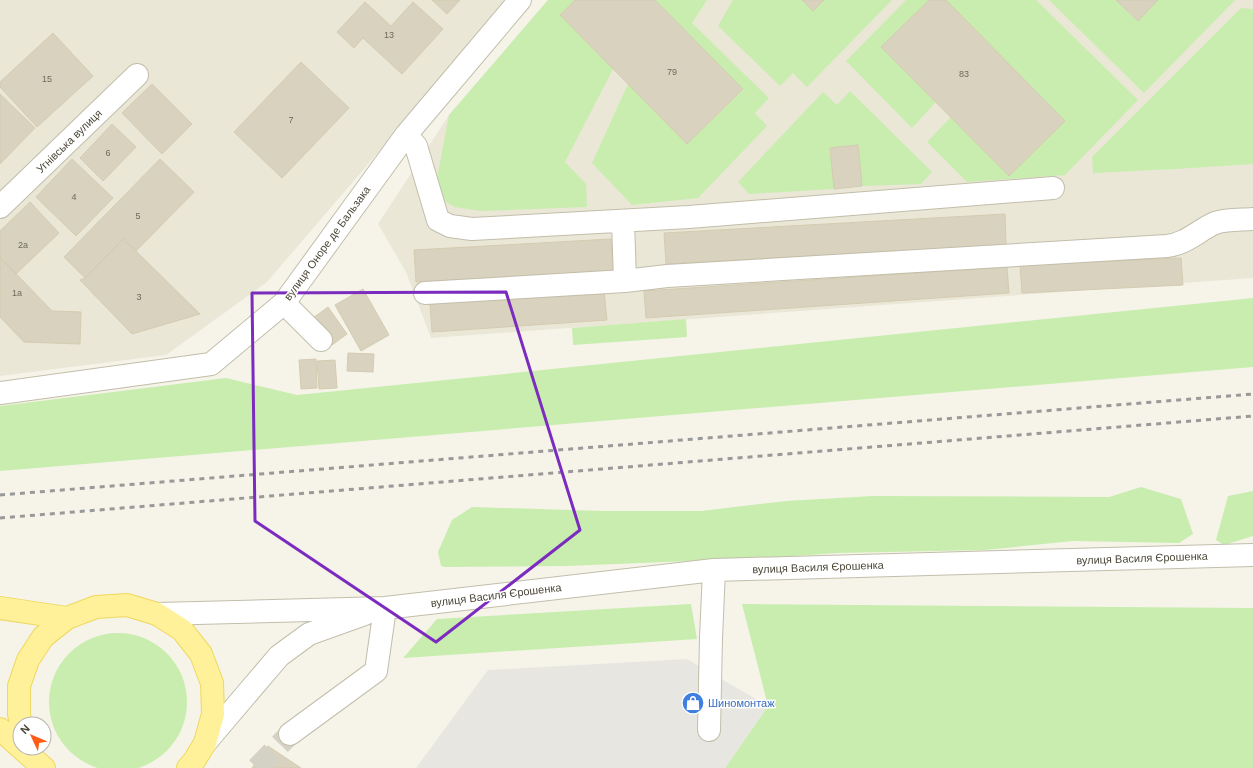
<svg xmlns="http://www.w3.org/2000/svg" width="1253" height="768" viewBox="0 0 1253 768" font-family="Helvetica,sans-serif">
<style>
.residential{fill:#eae7d7}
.green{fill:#c8edaf}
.parking{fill:#e7e6e1}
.building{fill:#d9d2be;stroke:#d4cbb0}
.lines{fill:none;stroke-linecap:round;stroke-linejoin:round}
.minor-tunnel{stroke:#d4d1c5;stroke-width:22;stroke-dasharray:22 11;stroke-linecap:butt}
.minor-casing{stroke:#c2beab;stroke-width:24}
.major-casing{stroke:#eed860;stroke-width:24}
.minor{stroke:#fff;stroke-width:22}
.major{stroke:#fff199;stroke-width:22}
.rail{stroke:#999;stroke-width:3;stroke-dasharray:5 5;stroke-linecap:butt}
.marked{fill:none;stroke:#7b2cbf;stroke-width:3;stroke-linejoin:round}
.labels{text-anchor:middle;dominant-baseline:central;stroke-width:3;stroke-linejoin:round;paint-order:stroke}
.number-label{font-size:9px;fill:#6e6959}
.street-label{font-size:11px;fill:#4a4637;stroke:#fff}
.shop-label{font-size:11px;fill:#366cbe;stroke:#fff;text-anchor:start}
</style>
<rect width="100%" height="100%" fill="#f6f4e9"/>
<path class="residential" d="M 0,0 L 509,0 L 267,282 L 166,355 L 0,376 Z
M 548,0 L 1253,0 L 1253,278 L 431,338 L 406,272 L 378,224 L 449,115 Z"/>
<path class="green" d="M 548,0 L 575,0 L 560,15 L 613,69 L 565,162 L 586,184 L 587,207 L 480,211 L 455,207 L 446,202 L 436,184 L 449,115 Z
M 655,0 L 707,0 L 692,23 L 769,98 L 755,113 L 767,126 L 698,198 L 632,205 L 592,163 L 628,84 L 687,144 L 743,90 Z
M 733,0 L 802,0 L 813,11 L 824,0 L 892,0 L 807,87 L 793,73 L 780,86 L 718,26 Z
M 906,0 L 929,0 L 882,47 L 936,102 L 912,128 L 846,61 Z
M 946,0 L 1036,0 L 1138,100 L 1065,175 L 967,182 L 927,142 L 951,117 L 1009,176 L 1065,121 Z
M 1049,0 L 1116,0 L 1138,21 L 1158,0 L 1235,0 L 1144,93 Z
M 1241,8 L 1253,9 L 1253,164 L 1175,169 L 1093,173 L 1092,157 Z
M 850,91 L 932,172 L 921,184 L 862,186 L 858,145 L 830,148 L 834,189 L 749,194 L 738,182 L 823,92 L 837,105 Z
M 1253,298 L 1253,367 L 0,471 L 0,406 L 226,378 L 297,395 Z
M 686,319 L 687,337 L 573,345 L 572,328 Z
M 1141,487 L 1181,499 L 1193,534 L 1179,543 L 1073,541 L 985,550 L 838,553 L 766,558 L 567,566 L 446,567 L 441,566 L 438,552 L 452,520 L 472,507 L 602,511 L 701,511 L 786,501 L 873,496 L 1109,497 Z
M 1253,491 L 1253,536 L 1224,545 L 1216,540 L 1228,496 Z
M 691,604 L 697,639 L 403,658 L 437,619 Z
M 742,604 L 1253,608 L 1253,768 L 725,768 L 768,706 Z
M49 702a69 69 0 1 1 138 0a69 69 0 1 1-138 0Z"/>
<path class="parking" d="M 687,659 L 768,706 L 725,768 L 416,768 L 488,670 Z"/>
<path class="building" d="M 432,0 L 460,0 L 447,14 Z
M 575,0 L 655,0 L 743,89 L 687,144 L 560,15 Z
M 802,0 L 824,0 L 813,11 Z
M 929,0 L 946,0 L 1065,121 L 1009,176 L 881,47 Z
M 1116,0 L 1158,0 L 1138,21 Z
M 365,2 L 391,26 L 413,2 L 443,29 L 402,74 L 363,38 L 354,48 L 337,32 Z
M 53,33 L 93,76 L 37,127 L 0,87 L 0,82 Z
M 301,62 L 349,108 L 282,178 L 234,132 Z
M 152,84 L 192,124 L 162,154 L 122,113 Z
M 0,94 L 35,128 L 0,164 Z
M 112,124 L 136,147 L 103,181 L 80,158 Z
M 858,145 L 862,186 L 834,189 L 830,148 Z
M 72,159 L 113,198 L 76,236 L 36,197 Z
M 160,159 L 194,192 L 136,251 L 123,239 L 85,278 L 64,257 Z
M 30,202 L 59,233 L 16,274 L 0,257 L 0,231 Z
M 1005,214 L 1006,245 L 666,264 L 664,233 Z
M 123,239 L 136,251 L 200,314 L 132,334 L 80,280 L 85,278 Z
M 611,239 L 613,272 L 416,282 L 414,250 Z
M 0,257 L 52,311 L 81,312 L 80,344 L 24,342 L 0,317 Z
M 1181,258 L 1183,285 L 1022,293 L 1020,265 Z
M 1007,267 L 1009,293 L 646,318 L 644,291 Z
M 363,289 L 389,335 L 361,351 L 335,305 Z
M 604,291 L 607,320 L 432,332 L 430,304 Z
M 328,307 L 347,334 L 332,345 L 313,318 Z
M 348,353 L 374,354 L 373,372 L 347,371 Z
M 316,359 L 317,388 L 301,389 L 299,360 Z
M 335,360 L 337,388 L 319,389 L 317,361 Z
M 268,746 L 301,768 L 252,768 Z"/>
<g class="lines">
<path class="minor-tunnel" d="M 257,768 L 290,734"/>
<g class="minor-casing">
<path id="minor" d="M 406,135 L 416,146 L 438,220 L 450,226 L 472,229 L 689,217 L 1053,188
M 0,207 L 137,75
M 625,281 L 667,276 L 1167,246 C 1186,244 1199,230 1215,223 C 1227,219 1241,220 1253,219
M 425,293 L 625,281 L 623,221
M 284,303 L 321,340
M 0,393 L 211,364 L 284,303 L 406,135 L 520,0
M 157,614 L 385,608 L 714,570 L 1253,555
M 709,730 L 711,638 L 714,570
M 290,734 L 376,671 L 385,608
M 205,743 L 279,656 L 309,634 L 365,614"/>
</g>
<g class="major-casing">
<path id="major" d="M 0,608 L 67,618
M 21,724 L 19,714 L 19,686 L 28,660 L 43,637 L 67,618 L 96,607 L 127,605 L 157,614 L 182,630 L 201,654 L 212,683 L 213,714 L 205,743 L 194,761 L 188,768
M 0,729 L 20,747
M 21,748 L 44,768"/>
</g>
<use href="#minor" class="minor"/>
<use href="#major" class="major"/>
<path class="rail" d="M 0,495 L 1253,394
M 0,518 L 1253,416"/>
</g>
<path class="marked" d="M 506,292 L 580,530 L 436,642 L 255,521 L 252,293 Z"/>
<defs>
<g id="shop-disc" transform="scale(1.15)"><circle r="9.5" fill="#3f7fe0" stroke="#fff"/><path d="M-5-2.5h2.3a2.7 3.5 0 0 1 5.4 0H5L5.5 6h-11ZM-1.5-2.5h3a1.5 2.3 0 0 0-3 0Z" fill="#fff"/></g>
</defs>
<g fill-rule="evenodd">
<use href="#shop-disc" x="693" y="703"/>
</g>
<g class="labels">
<g class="number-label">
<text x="389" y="35">13</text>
<text x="672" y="72">79</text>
<text x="964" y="74">83</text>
<text x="47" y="79">15</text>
<text x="291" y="120">7</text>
<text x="108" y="153">6</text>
<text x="74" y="197">4</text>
<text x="138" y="216">5</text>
<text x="23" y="245">2а</text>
<text x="17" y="293">1а</text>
<text x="139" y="297">3</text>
</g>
<g class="street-label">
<text transform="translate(69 141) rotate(-44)">Угнівська вулиця</text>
<text transform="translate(327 243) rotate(-54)">вулиця Оноре де Бальзака</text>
<text transform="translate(1142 558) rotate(-2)">вулиця Василя Єрошенка</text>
<text transform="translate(818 567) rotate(-2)">вулиця Василя Єрошенка</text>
<text transform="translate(496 595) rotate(-7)">вулиця Василя Єрошенка</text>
</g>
<g class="shop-label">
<text x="708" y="703">Шиномонтаж</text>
</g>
</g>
<g transform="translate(32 736) rotate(314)"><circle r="19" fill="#ffffff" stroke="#b7b5af"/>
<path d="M0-3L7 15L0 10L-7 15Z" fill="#ff5d17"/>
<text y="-6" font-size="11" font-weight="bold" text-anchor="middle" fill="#4a4637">N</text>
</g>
</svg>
